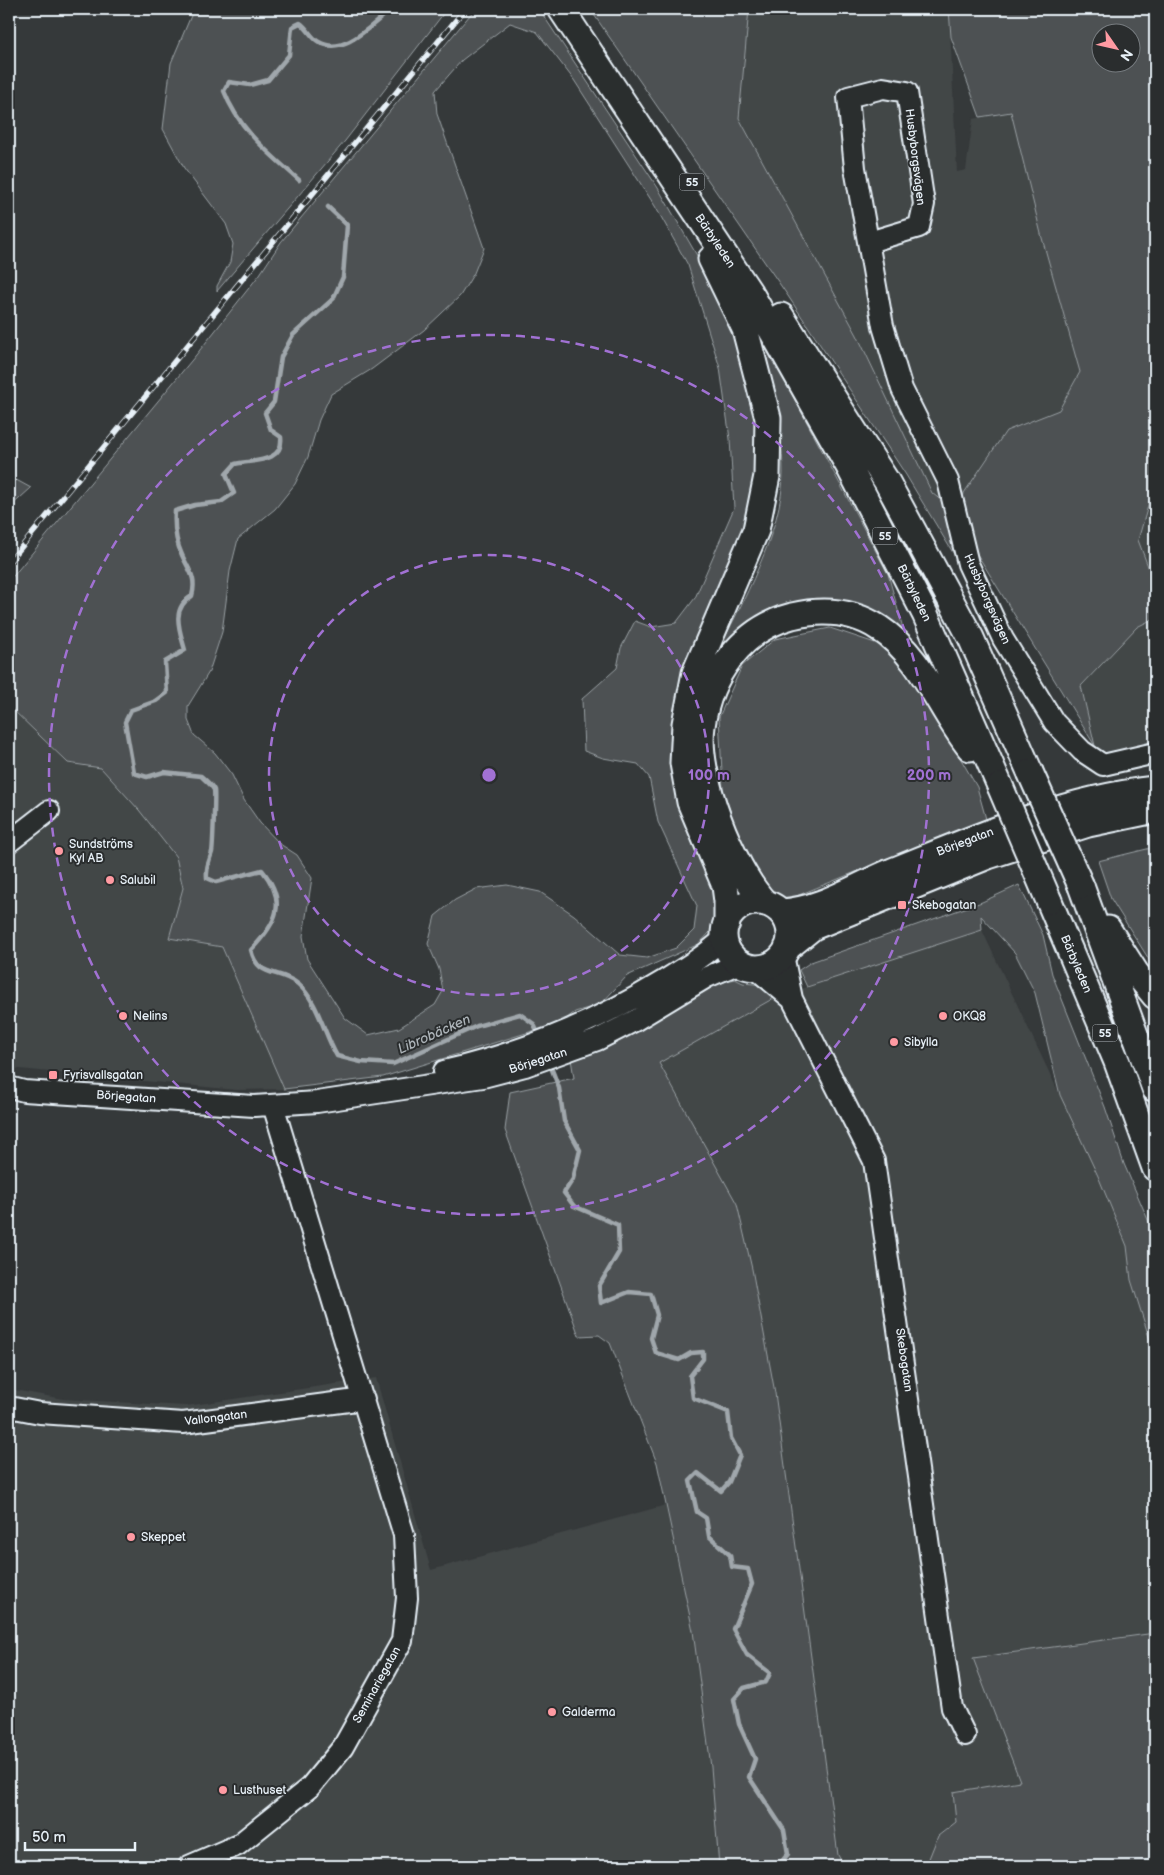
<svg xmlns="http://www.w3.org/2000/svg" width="1164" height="1875" viewBox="0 0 1164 1875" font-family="'Balsamiq Sans',sans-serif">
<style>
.built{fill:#424647}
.green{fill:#4d5152;stroke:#9aa1a5;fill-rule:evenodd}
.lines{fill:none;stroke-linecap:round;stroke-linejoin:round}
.stream{stroke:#a0a7ac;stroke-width:4.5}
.minor-casing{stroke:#e8f1f8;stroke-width:24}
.major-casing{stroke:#e8f1f8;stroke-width:29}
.minor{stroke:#2a2d2e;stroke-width:20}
.major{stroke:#2a2d2e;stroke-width:25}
.rail-casing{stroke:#e8f1f8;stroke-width:5.5}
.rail{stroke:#2a2d2e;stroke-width:4;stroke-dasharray:11;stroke-linecap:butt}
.major-bridge-casing{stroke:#e8f1f8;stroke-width:29;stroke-linecap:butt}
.major-bridge{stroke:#2a2d2e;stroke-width:25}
.ring{fill:none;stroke:#a171d3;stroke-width:2.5;stroke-dasharray:9 6}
.poi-dot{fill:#ff9aa2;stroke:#2a2d2e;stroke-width:2}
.labels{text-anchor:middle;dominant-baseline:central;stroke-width:4;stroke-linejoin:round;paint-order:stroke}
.shield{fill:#2a2d2e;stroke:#afb6bb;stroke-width:1}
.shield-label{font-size:11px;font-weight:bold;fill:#e8f1f8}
.street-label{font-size:12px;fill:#e8f1f8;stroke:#2a2d2e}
.poi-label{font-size:12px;fill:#e8f1f8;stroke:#2a2d2e;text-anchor:start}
.water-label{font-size:14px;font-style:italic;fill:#acb3b8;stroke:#2a2d2e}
.centre{fill:#a171d3;stroke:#2a2d2e;stroke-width:2.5}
.ring-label{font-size:15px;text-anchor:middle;font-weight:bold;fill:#a171d3;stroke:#2a2d2e;stroke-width:4;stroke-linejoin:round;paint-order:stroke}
</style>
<rect width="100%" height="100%" fill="#35393a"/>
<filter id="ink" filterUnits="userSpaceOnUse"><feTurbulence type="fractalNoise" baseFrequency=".02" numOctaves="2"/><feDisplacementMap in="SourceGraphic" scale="10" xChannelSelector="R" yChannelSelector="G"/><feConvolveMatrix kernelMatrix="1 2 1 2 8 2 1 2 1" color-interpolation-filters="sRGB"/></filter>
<g filter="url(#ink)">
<path class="built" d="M 749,9 L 949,9 L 957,172 L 966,170 L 973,119 L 1011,112 L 1042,238 L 1080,372 L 1059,410 L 1006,431 L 964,493 L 943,502 L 932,493 L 857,335 L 739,118 Z
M 1155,482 L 1155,585 L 1138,540 Z
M 1155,618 L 1155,740 L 1106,752 L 1095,746 L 1081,686 L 1137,627 Z
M 9,706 L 68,763 L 101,768 L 139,810 L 176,857 L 183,888 L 169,938 L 222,947 L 284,1089 L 237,1090 L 9,1068 Z
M 982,930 L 1098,1176 L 1127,1246 L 1131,1280 L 1155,1356 L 1155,1633 L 973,1658 L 1020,1781 L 1036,1866 L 840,1866 L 775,1393 L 752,1269 L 659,1062 L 774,998 Z
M 376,1378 L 431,1570 L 666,1505 L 693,1631 L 711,1767 L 719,1866 L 9,1866 L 9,1389 L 63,1399 L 186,1406 Z"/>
<path class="green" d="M 197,9 L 447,9 L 345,141 L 217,291 L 217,286 L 230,262 L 233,244 L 226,224 L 184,168 L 163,129 L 171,63 L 193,11 Z
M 475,9 L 539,9 L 658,188 L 707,273 L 732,325 L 762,422 L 756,500 L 690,667 L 683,813 L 699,860 L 720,900 L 722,911 L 710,932 L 699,944 L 627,976 L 601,1004 L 575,1012 L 562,1022 L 383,1077 L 284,1089 L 222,947 L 169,938 L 183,888 L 176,857 L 139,810 L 101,768 L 68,763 L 9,706 L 9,581 L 196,355 L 260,274 L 281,242 ZM 510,23 L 537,32 L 574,80 L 655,206 L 688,265 L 720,368 L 730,439 L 734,508 L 695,598 L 676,623 L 651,627 L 635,621 L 621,648 L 617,668 L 582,699 L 584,751 L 603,758 L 638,764 L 649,777 L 658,822 L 697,906 L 694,930 L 676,948 L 647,958 L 620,955 L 574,915 L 540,892 L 507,885 L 476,889 L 455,900 L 435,916 L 428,944 L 439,969 L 443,991 L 435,1005 L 399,1028 L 368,1035 L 345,1018 L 307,959 L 303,936 L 312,878 L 297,855 L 280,844 L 260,823 L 244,800 L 232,775 L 215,753 L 194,735 L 188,720 L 188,706 L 209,672 L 222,632 L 230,571 L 238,539 L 275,509 L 295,484 L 308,457 L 319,420 L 331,394 L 372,369 L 424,330 L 460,296 L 474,273 L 484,248 L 437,114 L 435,91 L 462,60 Z
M 590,9 L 749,9 L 739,118 L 857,335 L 932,493 L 943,502 L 961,566 L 906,475 L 788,296 Z
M 949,9 L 1155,9 L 1155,482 L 1138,540 L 1155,585 L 1155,618 L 1137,627 L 1081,686 L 1095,746 L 958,523 L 964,493 L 1006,431 L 1059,410 L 1080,372 L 1042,238 L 1011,112 L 980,117 L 951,37 ZM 1102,32 L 1132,32 L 1132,62 L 1102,62 Z
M 756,327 L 888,574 L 904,632 L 847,606 L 763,619 L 716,655 C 741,605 783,530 783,473 C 783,424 768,375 756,327 Z
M 9,476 L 31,488 L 9,508 Z
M 830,628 L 884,646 L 914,678 L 977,787 L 986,819 L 784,901 L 767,895 L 749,866 L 723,790 L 719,717 L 742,666 L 775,639 Z
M 1155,847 L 1155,969 L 1111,899 L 1098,861 Z
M 1019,885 L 1043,935 L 1052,974 L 1105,1107 L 1124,1164 L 1155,1236 L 1155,1356 L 1131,1280 L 1127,1246 L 1098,1176 L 1060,1095 L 1035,993 L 1015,953 L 981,916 L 982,930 L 807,987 L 799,970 L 811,962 L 982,902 Z
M 735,979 L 743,983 L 764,985 L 774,998 L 659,1063 L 737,1204 L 752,1269 L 775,1393 L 838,1855 L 844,1866 L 719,1866 L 711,1767 L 693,1631 L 657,1463 L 610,1343 L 599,1335 L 579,1336 L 505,1130 L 510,1092 L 574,1078 L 571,1059 L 633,1033 L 719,983 Z
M 1155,1633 L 1155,1866 L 926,1866 L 938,1836 L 956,1822 L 953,1792 L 1020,1781 L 973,1658 Z"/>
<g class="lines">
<path class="stream" d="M 299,180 C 269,153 239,130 224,91 L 229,82 L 250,85 L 268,80 L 289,55 L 292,27 L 300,23 C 308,28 311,38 319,42 C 343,56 369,27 387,13 L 390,9
M 328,207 L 347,225 L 343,277 L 333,299 L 293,335 L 281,357 L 274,402 L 265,413 L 271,430 L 281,437 C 284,463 253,460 235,464 L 226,474 L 234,493 L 221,502 L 195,505 L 175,511 C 174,525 176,542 182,555 C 189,571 197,577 192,596 C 170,609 180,631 185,650 L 165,662 L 167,693 L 156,701 L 131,710 L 125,722 L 134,773 L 147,777 L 164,772 L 201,776 C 205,780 212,785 214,790 C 215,794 213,848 212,852 C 209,862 206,866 207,878 L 216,882 L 262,870 C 288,902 277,923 251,950 C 258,979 278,968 298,984 C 318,1001 324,1034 337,1056 L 361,1062 L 393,1064 L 477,1026 L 520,1014 L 534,1024 L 539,1036
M 549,1062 L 559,1088 L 564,1121 L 580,1150 L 573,1179 L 564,1193 L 574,1206 L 618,1225 L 619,1252 L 599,1286 L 601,1303 L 629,1292 L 651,1294 L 657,1315 L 651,1338 L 656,1353 L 679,1360 L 691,1353 L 703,1352 L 703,1359 L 690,1376 L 693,1398 L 728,1412 L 731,1438 L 740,1455 L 729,1482 L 721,1491 L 698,1473 L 690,1481 L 697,1512 L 706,1518 L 709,1536 L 730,1555 L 732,1567 L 748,1569 L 752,1584 L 733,1629 L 747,1655 L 770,1673 L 766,1682 L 744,1688 L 734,1699 L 739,1724 L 755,1759 L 749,1777 L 784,1830 L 788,1854 L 778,1866"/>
<g class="minor-casing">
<path id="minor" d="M 869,242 L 919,227 L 924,204 L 907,92 L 883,88 L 848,97 L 855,168 L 883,326 L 902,389 L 948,481 L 968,564 L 1003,639 L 1054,722 L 1082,751 L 1103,765 L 1155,753
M 9,842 L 49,811
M 783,955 L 792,999 L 874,1161 L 952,1708 L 965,1735
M 755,968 L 792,999
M 444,1071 C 524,1052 595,1023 665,980 C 686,967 706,955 724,938
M 9,1087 L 24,1091 L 254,1106 L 317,1102 L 483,1077 L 525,1066 L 597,1040 L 636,1020 L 707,977 L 740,963
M 9,1407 L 40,1413 L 183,1423 L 364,1399
M 189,1866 L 238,1845 L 310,1787 L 343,1747 L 402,1641 L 407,1598 L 404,1535 L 273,1105"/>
</g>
<g class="major-casing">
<path id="major" d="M 561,9 L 752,296 L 848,465 L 925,614 L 1000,786
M 711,259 L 745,329 L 768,418 L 767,476 L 756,530 L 695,673 L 685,724 L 683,763 L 690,802 L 725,886 L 727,901 L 727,923
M 781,316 L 887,482 L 971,638 L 1030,772
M 1081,886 L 1155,1089
M 1049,901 L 1117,1062 L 1155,1168
M724 935a33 33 0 1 1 66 0a33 33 0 1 1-66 0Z
M 765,903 C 732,867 695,775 702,726 C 709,675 742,629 792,616 C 822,609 853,611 879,628 C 923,657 938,708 970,748
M 781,912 C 820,910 854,887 890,872 C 976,837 1063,799 1155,789
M 1108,929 L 1136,973 L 1155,996
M 787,948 L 813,927 L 988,856 L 1088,824 L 1155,810"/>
</g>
<use href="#minor" class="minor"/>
<use href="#major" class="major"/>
<g class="rail-casing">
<path id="rail" d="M 9,562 L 465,9"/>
</g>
<use href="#rail" class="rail"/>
<g class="major-bridge-casing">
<path id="major-bridge" d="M 1030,772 L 1081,886
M 1000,786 L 1049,901"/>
</g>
<use href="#major-bridge" class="major-bridge"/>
</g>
</g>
<g class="ring">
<circle cx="489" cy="775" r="220"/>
<circle cx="489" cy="775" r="440"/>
</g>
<g class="poi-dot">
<circle cx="59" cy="851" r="5"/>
<circle cx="110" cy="880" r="5"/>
<rect x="897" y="900" width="10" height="10" rx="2.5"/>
<circle cx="123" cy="1016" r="5"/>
<circle cx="943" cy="1016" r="5"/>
<circle cx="894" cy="1042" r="5"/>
<rect x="48" y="1070" width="10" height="10" rx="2.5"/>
<circle cx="131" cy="1537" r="5"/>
<circle cx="552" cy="1712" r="5"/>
<circle cx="223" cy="1790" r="5"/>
</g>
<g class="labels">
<g class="shield">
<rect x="679.5" y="173.5" width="25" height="17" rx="4"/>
<rect x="872.5" y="527.5" width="25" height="17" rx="4"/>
<rect x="1092.5" y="1024.5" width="25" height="17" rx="4"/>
</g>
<g class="shield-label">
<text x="692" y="182">55</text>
<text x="885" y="536">55</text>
<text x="1105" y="1033">55</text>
</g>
<g class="street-label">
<text transform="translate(915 157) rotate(83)">Husbyborgsvägen</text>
<text transform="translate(715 241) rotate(56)">Bärbyleden</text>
<text transform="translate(914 593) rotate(64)">Bärbyleden</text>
<text transform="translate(987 599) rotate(66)">Husbyborgsvägen</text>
<text transform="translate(965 842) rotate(-21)">Börjegatan</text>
<text transform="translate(1076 964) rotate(67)">Bärbyleden</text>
<text transform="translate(538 1061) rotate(-18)">Börjegatan</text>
<text transform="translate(126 1097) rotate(4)">Börjegatan</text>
<text transform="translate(904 1360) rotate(82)">Skebogatan</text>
<text transform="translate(216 1418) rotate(-7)">Vallongatan</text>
<text transform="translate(377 1685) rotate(-61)">Seminariegatan</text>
</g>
<g class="poi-label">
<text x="69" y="844">Sundströms<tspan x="69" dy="14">Kyl AB</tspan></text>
<text x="120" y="880">Salubil</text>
<text x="912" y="905">Skebogatan</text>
<text x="133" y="1016">Nelins</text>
<text x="953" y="1016">OKQ8</text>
<text x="904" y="1042">Sibylla</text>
<text x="63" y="1075">Fyrisvallsgatan</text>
<text x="141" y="1537">Skeppet</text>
<text x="562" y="1712">Galderma</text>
<text x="233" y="1790">Lusthuset</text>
</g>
<g class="water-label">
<text transform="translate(434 1034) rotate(-24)">Librobäcken</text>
</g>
</g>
<circle cx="489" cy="775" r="8" class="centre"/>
<g class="ring-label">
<text x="709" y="780">100 m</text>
<text x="929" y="780">200 m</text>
</g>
<rect width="1164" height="1875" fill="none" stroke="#2a2d2e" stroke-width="30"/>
<rect x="15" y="15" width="1134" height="1845" fill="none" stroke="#e8f1f8" stroke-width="2" filter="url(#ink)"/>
<g transform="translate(1116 48) rotate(124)"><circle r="24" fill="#2a2d2e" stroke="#767b7f"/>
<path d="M0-4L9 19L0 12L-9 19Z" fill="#ff9aa2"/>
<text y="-8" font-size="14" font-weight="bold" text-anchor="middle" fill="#e8f1f8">N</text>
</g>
<path d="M25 1842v8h110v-8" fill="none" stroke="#e8f1f8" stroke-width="2.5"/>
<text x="32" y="1842" font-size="15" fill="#e8f1f8" stroke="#2a2d2e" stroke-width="4" paint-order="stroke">50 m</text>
</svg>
